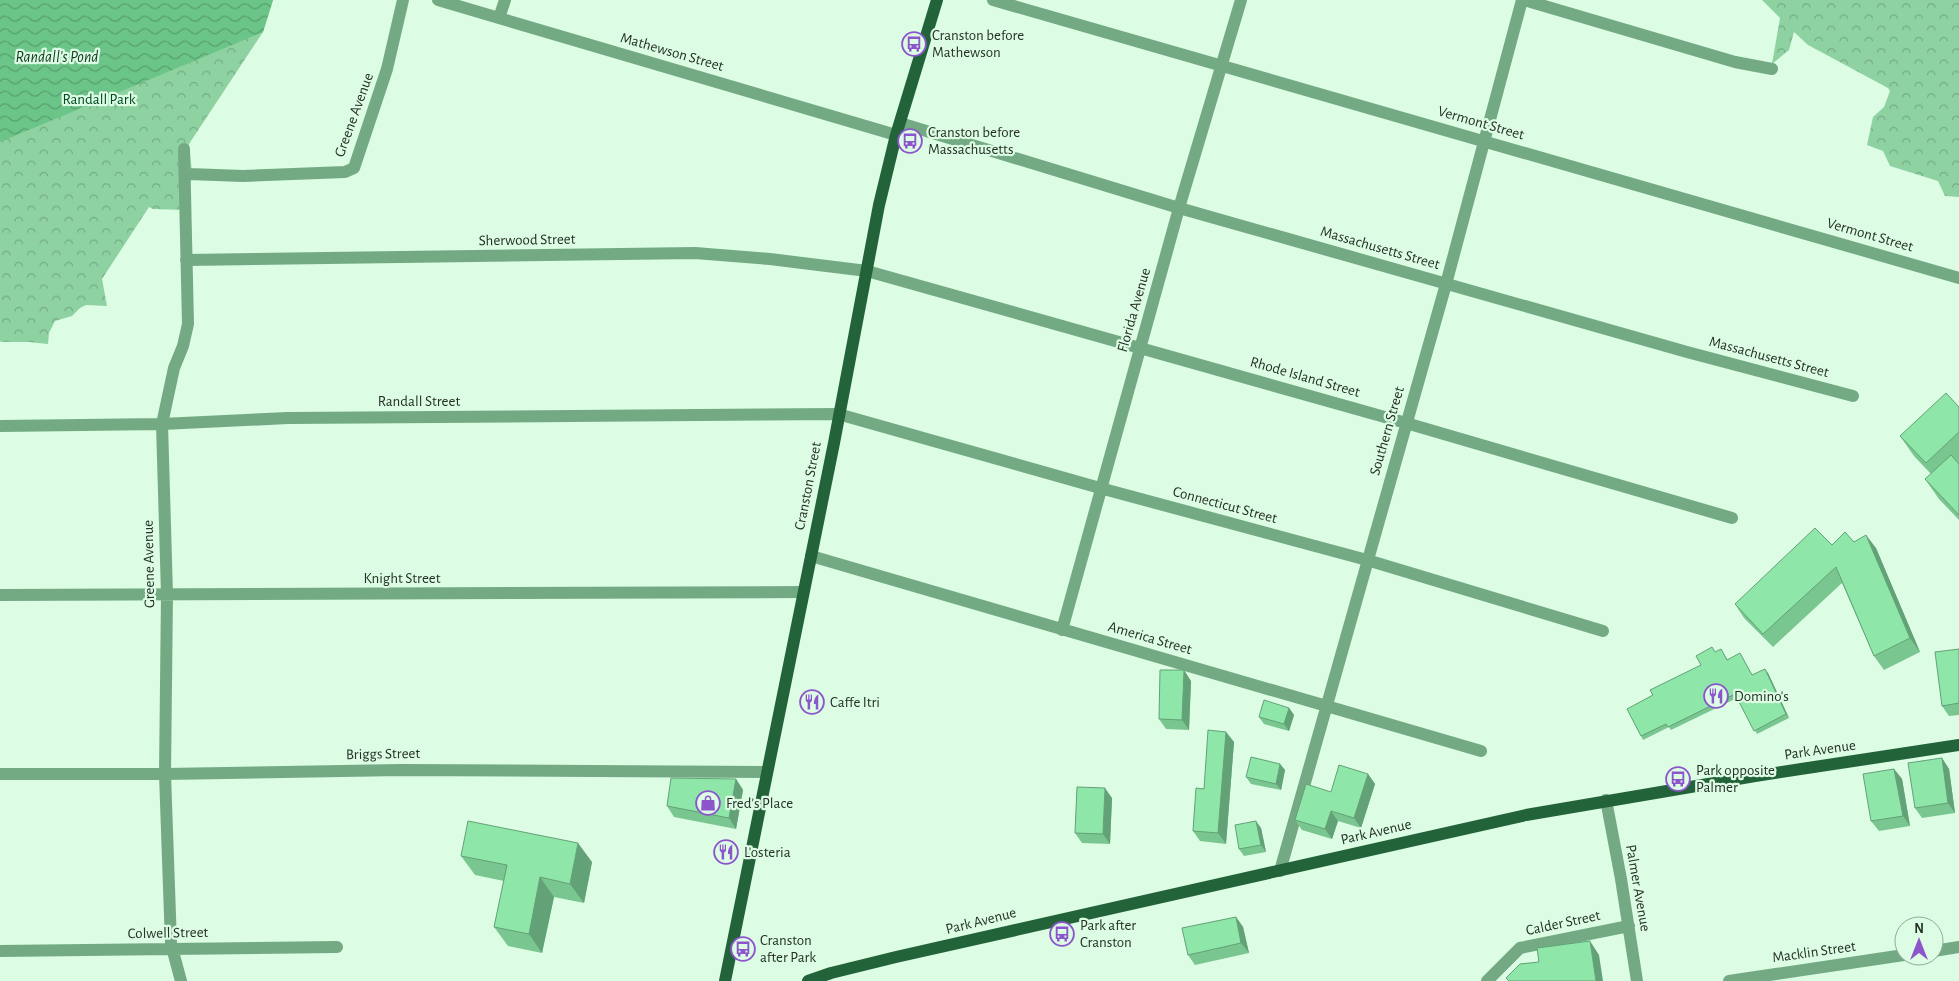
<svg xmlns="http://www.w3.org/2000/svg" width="1959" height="981" viewBox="0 0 1959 981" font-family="'Alegreya Sans',sans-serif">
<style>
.forest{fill:url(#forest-crowns)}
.water{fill:url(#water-waves)}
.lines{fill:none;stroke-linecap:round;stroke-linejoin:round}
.minor{stroke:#73aa83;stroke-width:12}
.major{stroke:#23633a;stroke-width:12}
.wall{fill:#7ac691}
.shaded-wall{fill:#63a176}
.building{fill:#8ee6a9;stroke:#63a176}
.labels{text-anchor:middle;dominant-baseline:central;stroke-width:4.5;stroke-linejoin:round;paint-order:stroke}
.poi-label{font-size:15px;fill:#253128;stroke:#dcfce4;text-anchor:start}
.street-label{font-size:15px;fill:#253128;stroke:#dcfce4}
.park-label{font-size:15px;fill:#004822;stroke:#dcfce4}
.water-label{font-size:16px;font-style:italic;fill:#11371f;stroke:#dcfce4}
</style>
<defs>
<pattern id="forest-crowns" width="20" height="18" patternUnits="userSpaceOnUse" patternTransform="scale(1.25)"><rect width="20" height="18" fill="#8fd2a2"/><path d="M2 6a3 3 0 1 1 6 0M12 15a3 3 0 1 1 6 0" fill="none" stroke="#75ab84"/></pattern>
<pattern id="water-waves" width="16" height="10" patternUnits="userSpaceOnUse" patternTransform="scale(1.25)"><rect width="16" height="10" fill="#6bc488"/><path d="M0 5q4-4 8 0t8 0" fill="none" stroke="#58a06f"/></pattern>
</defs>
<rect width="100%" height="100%" fill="#dcfce4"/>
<path class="forest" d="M 0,0 L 273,0 L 263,32 L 189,144 L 192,173 L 185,210 L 153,209 L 149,207 L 102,279 L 107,306 L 86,305 L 80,308 L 72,316 L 55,321 L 49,333 L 48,344 L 29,342 L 1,342 L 0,341 Z
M 1762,0 L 1959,0 L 1959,197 L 1945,196 L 1938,181 L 1890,166 L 1883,151 L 1867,145 L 1873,117 L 1884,107 L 1890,91 L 1888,88 L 1808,45 L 1794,32 L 1789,50 L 1772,64 L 1780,18 Z"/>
<path class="water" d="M 0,0 L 273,0 L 263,32 L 0,142 Z"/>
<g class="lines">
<path class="minor" d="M 438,0 L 896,135
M 993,0 L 1959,278
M 1524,0 L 1735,62 L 1772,69
M 499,18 L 505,0
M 900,123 L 1179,208 L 1687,352 L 1853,396
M 189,174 L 243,176 L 345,172 L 354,168 L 387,69 L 403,0
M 186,260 L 695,253 L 770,259 L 867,271 L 1406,423 L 1732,518
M 0,426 L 162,424 L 288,418 L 838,414 L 1100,488 L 1367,560 L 1603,631
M 811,556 L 1481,751
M 0,595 L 803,592
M 1062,630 L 1179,208 L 1241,0
M 0,774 L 165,774 L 401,770 L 767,772
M 1606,800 L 1621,879 L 1637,981
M 1280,871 L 1446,284 L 1522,0
M 0,951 L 337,947
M 1934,951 L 1959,947
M 181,981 L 171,944 L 165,774 L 167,594 L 162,424 L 174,368 L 183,346 L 188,324 L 184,149
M 1487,981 L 1520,948 L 1629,926
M 1729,981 L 1904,955"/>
<path class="major" d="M 725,981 L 834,443 L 879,205 L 896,135 L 937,0
M 808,981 L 831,973 L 896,957 L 1526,815 L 1755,776 L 1959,745"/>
</g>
<path class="wall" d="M 1959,407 L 1959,520 L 1939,499 L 1925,479 L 1931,474 L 1914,456 L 1900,436 Z
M 1854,542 L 1876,548 L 1920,652 L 1884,670 L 1874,656 L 1842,583 L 1773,647 L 1744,618 L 1735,604 L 1832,545 Z
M 1721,649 L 1727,659 L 1742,657 L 1752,675 L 1768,673 L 1789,718 L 1757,734 L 1737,698 L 1671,730 L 1669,727 L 1643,740 L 1641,736 L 1653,695 L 1701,665 Z
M 1959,649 L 1959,715 L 1949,716 L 1942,706 Z
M 1191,681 L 1189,730 L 1166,729 L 1159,719 Z
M 1289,708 L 1294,715 L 1289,731 L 1264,724 L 1259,717 Z
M 1226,732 L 1234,742 L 1226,844 L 1200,841 L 1193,831 L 1204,789 Z
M 1942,758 L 1949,769 L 1955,813 L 1922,818 L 1915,808 Z
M 1280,764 L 1285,770 L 1281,790 L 1251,784 L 1246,777 Z
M 1894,769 L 1902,779 L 1910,826 L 1879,831 L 1871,821 Z
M 1368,774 L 1375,784 L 1361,828 L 1338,821 L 1332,839 L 1302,830 L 1295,820 L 1331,792 Z
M 736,779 L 743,790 L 736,829 L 674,817 L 667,806 Z
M 1112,798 L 1110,844 L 1082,843 L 1075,833 Z
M 1261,828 L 1266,852 L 1244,856 L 1239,849 Z
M 461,856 L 592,862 L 584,903 L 554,897 L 542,953 L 508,946 L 494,927 L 504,881 L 475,875 Z
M 1236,917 L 1243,927 L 1249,953 L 1195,965 L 1188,955 Z"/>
<path class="shaded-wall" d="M 1866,535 L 1876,548 L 1920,652 L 1910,638 Z
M 1765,669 L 1768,673 L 1789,718 L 1786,714 Z
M 1184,670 L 1191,681 L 1189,730 L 1182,720 Z
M 1289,708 L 1294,715 L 1289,731 L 1284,724 Z
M 1226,732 L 1234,742 L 1226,844 L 1218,833 Z
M 1942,758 L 1949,769 L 1955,813 L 1948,803 Z
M 1280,764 L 1285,770 L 1281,790 L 1276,784 Z
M 1894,769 L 1902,779 L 1910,826 L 1903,816 Z
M 1368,774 L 1375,784 L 1361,828 L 1354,818 Z
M 736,779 L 743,790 L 736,829 L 729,818 Z
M 1105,788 L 1112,798 L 1110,844 L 1103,834 Z
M 1331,811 L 1338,821 L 1332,839 L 1325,829 Z
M 1256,821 L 1261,828 L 1266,852 L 1261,845 Z
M 578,843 L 592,862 L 584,903 L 570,884 Z
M 540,877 L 554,897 L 542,953 L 529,934 Z
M 1236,917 L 1243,927 L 1249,953 L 1241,943 Z
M 1590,941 L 1599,955 L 1603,981 L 1596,981 Z"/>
<path class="building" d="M 1946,393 L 1959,407 L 1959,432 L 1926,463 L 1900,436 Z
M 1951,455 L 1959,464 L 1959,515 L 1925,479 Z
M 1815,528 L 1832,545 L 1845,532 L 1854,542 L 1866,535 L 1910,638 L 1874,656 L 1836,567 L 1763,634 L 1735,604 Z
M 1712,647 L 1715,652 L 1721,649 L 1727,660 L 1740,653 L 1752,675 L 1765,669 L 1786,714 L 1754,731 L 1735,694 L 1668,727 L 1666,724 L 1641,736 L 1627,709 L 1653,695 L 1650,690 L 1701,665 L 1696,656 Z
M 1959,649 L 1959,703 L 1942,706 L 1935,652 Z
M 1160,670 L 1184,670 L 1182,720 L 1159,719 Z
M 1264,700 L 1289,708 L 1284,724 L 1259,717 Z
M 1208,730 L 1226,732 L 1218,833 L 1193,831 L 1196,788 L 1204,789 Z
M 1251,757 L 1280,764 L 1276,784 L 1246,777 Z
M 1942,758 L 1948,803 L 1915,808 L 1908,763 Z
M 1339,765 L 1368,774 L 1354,818 L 1331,811 L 1325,829 L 1295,820 L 1306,784 L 1331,792 Z
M 1894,769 L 1903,816 L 1871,821 L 1863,774 Z
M 671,778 L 736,779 L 729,818 L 667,806 Z
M 1077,787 L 1105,788 L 1103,834 L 1075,833 Z
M 468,821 L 578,843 L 570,884 L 540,877 L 529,934 L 494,927 L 507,865 L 461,856 Z
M 1256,821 L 1261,845 L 1239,849 L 1235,825 Z
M 1236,917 L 1241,943 L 1188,955 L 1182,928 Z
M 1590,941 L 1596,981 L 1509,981 L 1506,978 L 1520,964 L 1539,962 L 1537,948 Z"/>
<defs>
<g id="bus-ring" transform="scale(1.25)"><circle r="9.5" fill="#dcfce4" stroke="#8d55cc" stroke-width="1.5"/><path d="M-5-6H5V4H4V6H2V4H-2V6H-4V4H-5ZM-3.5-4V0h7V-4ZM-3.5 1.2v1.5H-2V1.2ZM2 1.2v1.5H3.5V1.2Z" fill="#8d55cc"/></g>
<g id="restaurant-ring" transform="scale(1.25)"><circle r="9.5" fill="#dcfce4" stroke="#8d55cc" stroke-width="1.5"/><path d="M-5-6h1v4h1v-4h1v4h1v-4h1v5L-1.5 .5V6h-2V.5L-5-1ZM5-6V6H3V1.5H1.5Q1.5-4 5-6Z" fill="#8d55cc"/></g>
<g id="shop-ring" transform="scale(1.25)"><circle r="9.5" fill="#dcfce4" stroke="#8d55cc" stroke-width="1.5"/><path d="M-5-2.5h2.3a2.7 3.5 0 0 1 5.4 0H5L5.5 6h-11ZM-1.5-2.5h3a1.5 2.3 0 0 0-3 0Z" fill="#8d55cc"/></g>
</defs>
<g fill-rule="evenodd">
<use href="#bus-ring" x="914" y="44"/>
<use href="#bus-ring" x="910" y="141"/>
<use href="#restaurant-ring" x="1716" y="696"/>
<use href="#restaurant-ring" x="812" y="702"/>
<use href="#bus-ring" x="1678" y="779"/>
<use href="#shop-ring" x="708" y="803"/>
<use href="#restaurant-ring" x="726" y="852"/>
<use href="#bus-ring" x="1062" y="934"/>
<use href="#bus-ring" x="743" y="949"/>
</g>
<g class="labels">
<g class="poi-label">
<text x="932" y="35">Cranston before<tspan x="932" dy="17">Mathewson</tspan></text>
<text x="928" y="132">Cranston before<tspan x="928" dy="17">Massachusetts</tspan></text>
<text x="1734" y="696">Domino's</text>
<text x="830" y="702">Caffe Itri</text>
<text x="1696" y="770">Park opposite<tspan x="1696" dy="17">Palmer</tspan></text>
<text x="726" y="803">Fred's Place</text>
<text x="744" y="852">L'osteria</text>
<text x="1080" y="925">Park after<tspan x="1080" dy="17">Cranston</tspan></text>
<text x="760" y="940">Cranston<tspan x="760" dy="17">after Park</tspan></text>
</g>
<g class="street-label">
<text transform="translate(672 52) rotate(16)">Mathewson Street</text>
<text transform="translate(354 115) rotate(-70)">Greene Avenue</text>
<text transform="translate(1481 123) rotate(16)">Vermont Street</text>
<text transform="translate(1870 235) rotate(16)">Vermont Street</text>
<text transform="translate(527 240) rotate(-1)">Sherwood Street</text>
<text transform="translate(1380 248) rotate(16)">Massachusetts Street</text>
<text transform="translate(1134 310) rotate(-74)">Florida Avenue</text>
<text transform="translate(1769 357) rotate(15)">Massachusetts Street</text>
<text transform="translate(1305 377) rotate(16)">Rhode Island Street</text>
<text x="419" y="401">Randall Street</text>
<text transform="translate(1387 431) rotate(-74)">Southern Street</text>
<text transform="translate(808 486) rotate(-79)">Cranston Street</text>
<text transform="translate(1225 505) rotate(15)">Connecticut Street</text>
<text transform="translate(149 564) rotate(-91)">Greene Avenue</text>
<text x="402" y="578">Knight Street</text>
<text transform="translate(1150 638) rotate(16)">America Street</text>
<text transform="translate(1820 750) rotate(-8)">Park Avenue</text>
<text transform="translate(383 754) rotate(-1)">Briggs Street</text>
<text transform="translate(1376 832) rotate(-13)">Park Avenue</text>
<text transform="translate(1638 888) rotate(80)">Palmer Avenue</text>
<text transform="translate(981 921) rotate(-14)">Park Avenue</text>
<text transform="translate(1563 923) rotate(-12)">Calder Street</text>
<text transform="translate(168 933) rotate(-1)">Colwell Street</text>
<text transform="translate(1814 952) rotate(-8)">Macklin Street</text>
</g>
<g class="park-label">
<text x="99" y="99">Randall Park</text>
</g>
<g class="water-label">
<text x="57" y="57">Randall's Pond</text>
</g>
</g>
<g transform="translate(1919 941)"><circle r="24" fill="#dcfce4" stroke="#93ab99"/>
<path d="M0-4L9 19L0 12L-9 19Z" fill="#8d55cc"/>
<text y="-8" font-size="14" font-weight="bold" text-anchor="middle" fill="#253128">N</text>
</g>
</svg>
